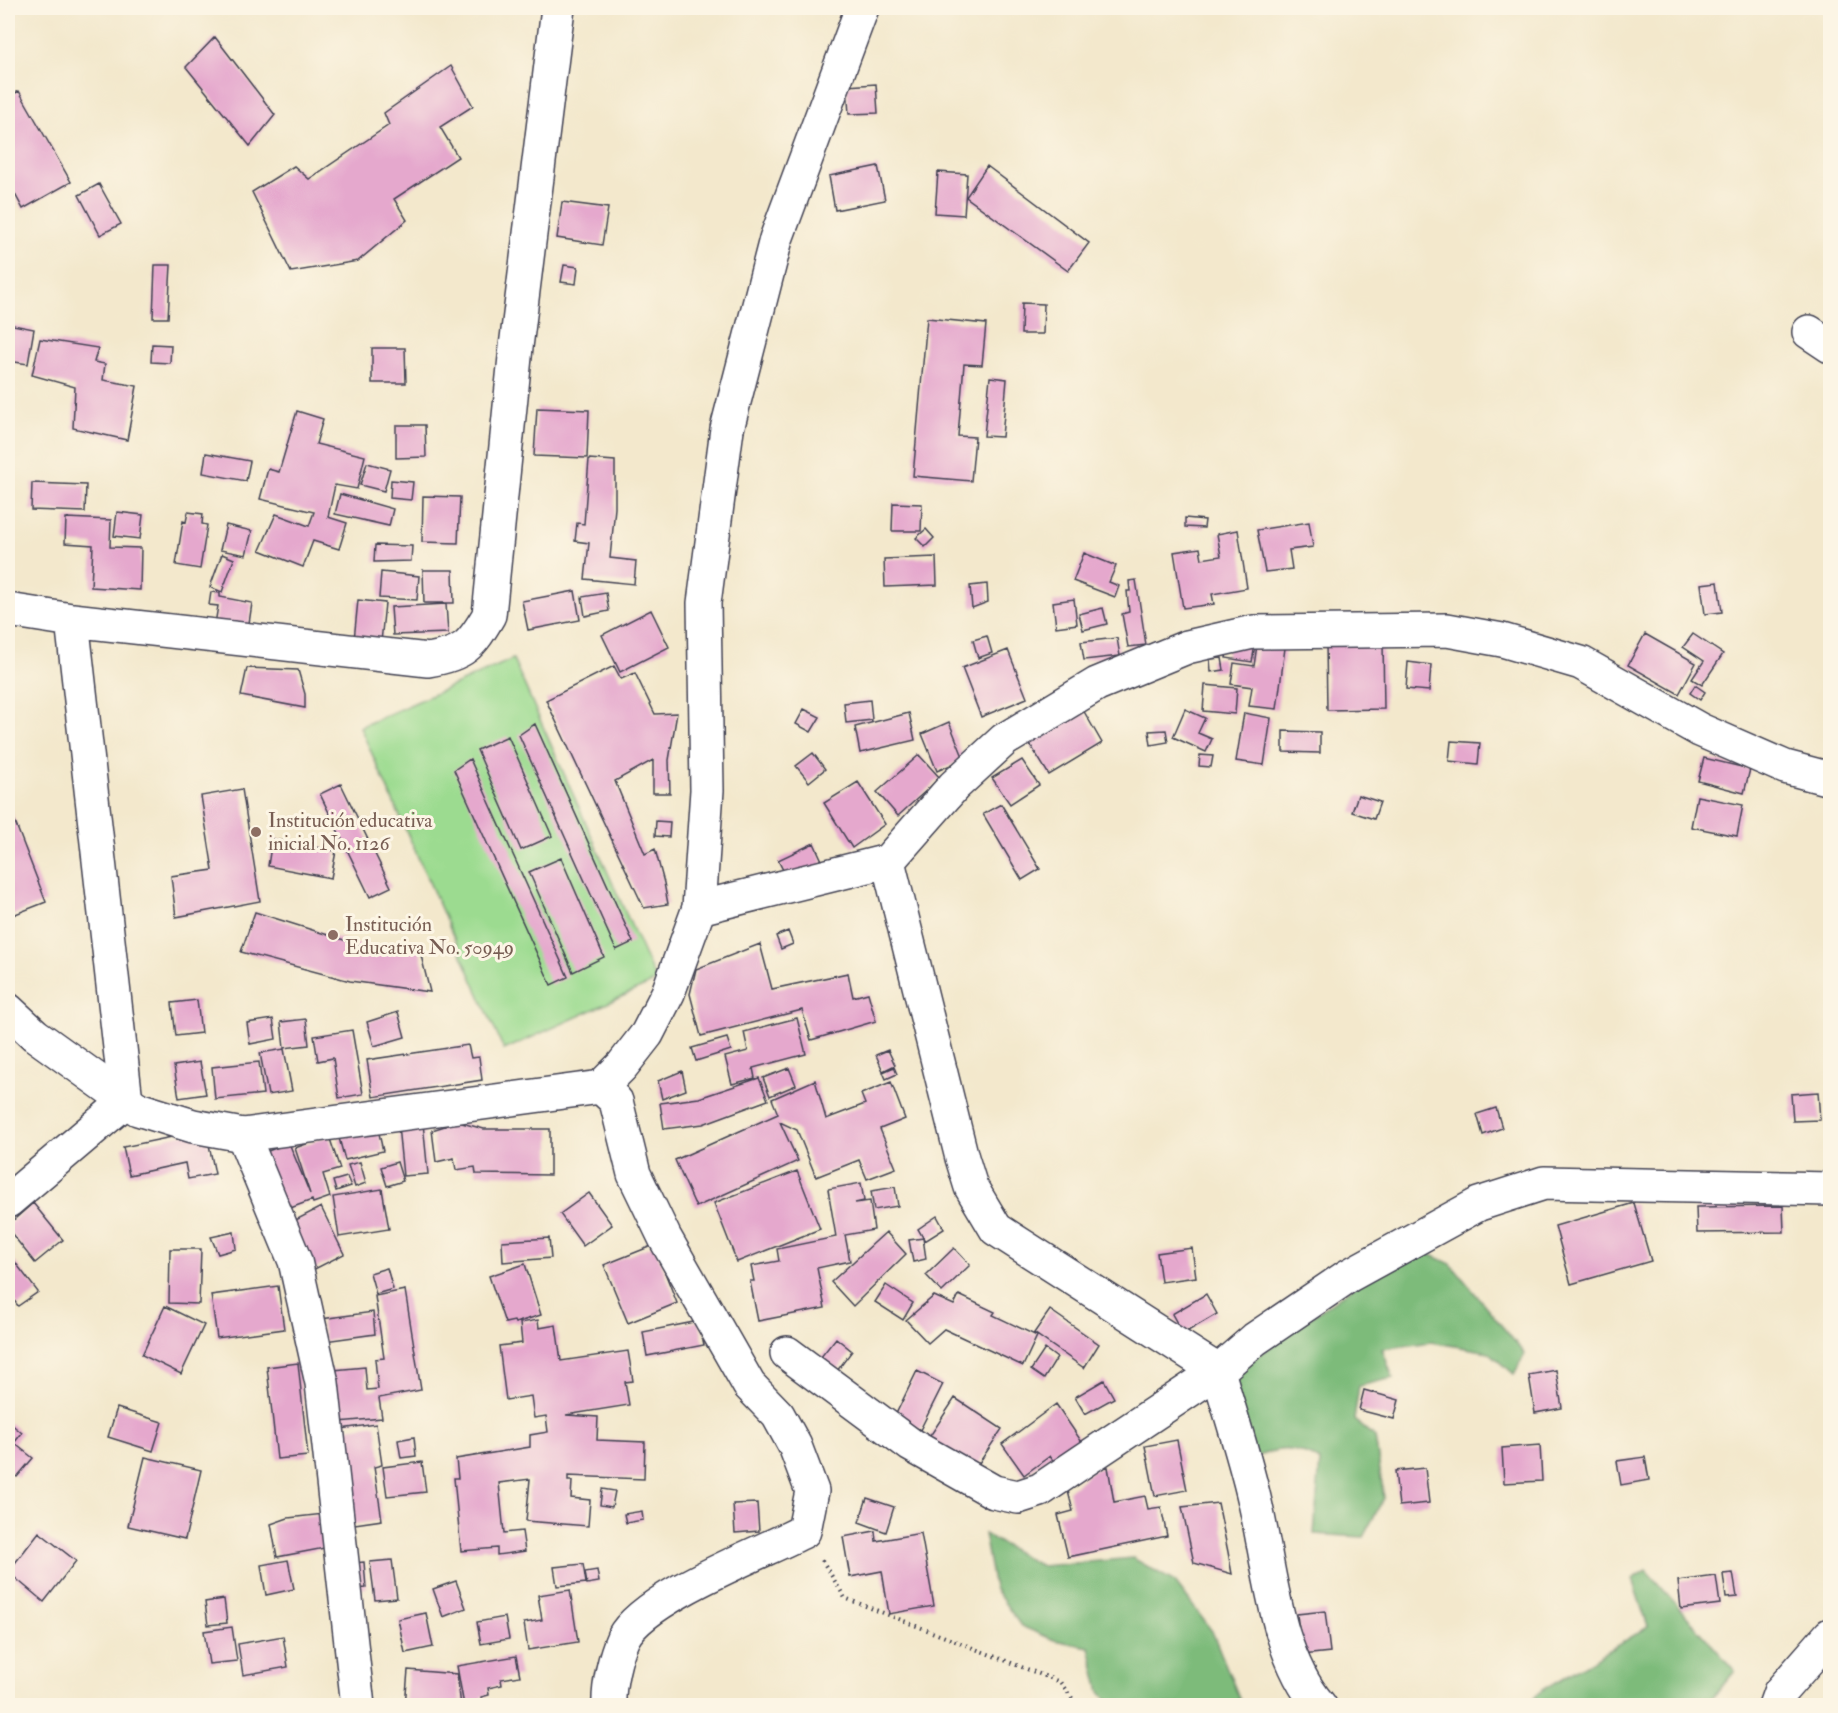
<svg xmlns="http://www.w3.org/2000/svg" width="1838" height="1713" viewBox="0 0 1838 1713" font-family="'IM FELL Double Pica',serif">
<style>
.green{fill:#9cdb90;stroke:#5f7e66;stroke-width:1.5}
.forest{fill:#7dbb7a;stroke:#506e5a;stroke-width:1.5}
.building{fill:#e5a8cd}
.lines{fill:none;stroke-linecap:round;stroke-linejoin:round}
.minor-casing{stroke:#414051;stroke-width:36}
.major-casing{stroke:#414051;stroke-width:36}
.path{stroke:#414051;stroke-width:4;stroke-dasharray:1.5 4.5;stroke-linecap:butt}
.minor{stroke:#fff;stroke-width:33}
.major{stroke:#fff;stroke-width:33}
.education-dot{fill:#8d6e63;stroke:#fcf5e5;stroke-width:2}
.labels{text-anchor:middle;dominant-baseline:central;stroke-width:6;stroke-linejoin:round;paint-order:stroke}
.education-label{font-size:20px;fill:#785e54;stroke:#fcf5e5;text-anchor:start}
</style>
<rect width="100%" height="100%" fill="#fcf5e5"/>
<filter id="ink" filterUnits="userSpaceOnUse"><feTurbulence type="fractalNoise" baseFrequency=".0167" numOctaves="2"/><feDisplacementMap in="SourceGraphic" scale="12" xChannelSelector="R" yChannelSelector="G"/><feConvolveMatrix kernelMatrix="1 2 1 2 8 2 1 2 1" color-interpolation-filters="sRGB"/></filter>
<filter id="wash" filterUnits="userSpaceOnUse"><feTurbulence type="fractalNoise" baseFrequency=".008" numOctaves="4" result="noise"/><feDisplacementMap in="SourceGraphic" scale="24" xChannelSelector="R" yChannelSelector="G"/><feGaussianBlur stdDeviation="1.35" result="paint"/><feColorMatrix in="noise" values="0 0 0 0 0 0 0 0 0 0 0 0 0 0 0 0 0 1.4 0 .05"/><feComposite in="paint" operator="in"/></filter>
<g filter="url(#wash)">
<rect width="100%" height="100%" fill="#f3e8cc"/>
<path class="green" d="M 513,659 L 656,981 L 504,1050 L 360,727 Z"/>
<path class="forest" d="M 1427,1253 L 1451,1264 L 1525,1354 L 1514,1374 L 1489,1352 L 1431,1342 L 1382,1349 L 1393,1378 L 1359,1386 L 1354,1420 L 1375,1437 L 1384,1498 L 1363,1537 L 1314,1534 L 1320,1461 C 1291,1445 1280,1447 1251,1459 L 1213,1405 L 1252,1360 L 1396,1256 Z
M 984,1534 L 1041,1566 L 1133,1558 L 1175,1582 L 1212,1631 L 1242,1705 L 1111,1705 L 1100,1692 L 1089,1647 L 1054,1640 L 1021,1626 L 994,1588 Z
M 1646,1570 L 1735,1671 L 1706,1705 L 1527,1705 L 1541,1691 L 1648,1627 L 1632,1579 Z"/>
<g id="blocks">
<path class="building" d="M 215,37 L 275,115 L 250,146 L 186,67 Z
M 451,66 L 473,106 L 440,127 L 458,157 L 394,199 L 407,220 L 358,261 L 291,272 L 252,192 L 294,166 L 309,179 L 389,125 L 384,113 Z
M 876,84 L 878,113 L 849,114 L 847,86 Z
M 19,91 L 71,182 L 23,209 L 8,181 L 8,97 Z
M 878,166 L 885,200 L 835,210 L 829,176 Z
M 987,166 L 1089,243 L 1068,271 L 966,197 Z
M 938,172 L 967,174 L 964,215 L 935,213 Z
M 99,184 L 121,224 L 100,235 L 79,195 Z
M 562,202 L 608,208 L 602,245 L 557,238 Z
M 155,265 L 171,265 L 168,318 L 153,318 Z
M 564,265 L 578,267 L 576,284 L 561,282 Z
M 1022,303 L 1044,304 L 1043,334 L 1021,334 Z
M 927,318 L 986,324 L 982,365 L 964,364 L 958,436 L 975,437 L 971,481 L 913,476 Z
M 8,324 L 34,329 L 28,364 L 8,361 Z
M 40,339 L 98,348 L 94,362 L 105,364 L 103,380 L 137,386 L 127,440 L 73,428 L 75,387 L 32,375 Z
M 152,344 L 171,345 L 170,363 L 151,362 Z
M 372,348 L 405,348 L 406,383 L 372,383 Z
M 990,377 L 1007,379 L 1002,437 L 984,436 Z
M 537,408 L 589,410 L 587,458 L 534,456 Z
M 297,411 L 323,419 L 316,444 L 365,456 L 357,489 L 335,485 L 328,517 L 347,523 L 339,549 L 313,541 L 303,567 L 260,550 L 276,514 L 309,526 L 314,512 L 260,499 L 268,469 L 279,472 Z
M 396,425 L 425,425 L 426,457 L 396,458 Z
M 206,453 L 250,461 L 246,481 L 203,473 Z
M 589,459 L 615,461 L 615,508 L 610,558 L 636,561 L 634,584 L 585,579 L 589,543 L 575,541 L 577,523 L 584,524 Z
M 367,463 L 390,469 L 384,491 L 360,485 Z
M 391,480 L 413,482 L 411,500 L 390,498 Z
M 32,483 L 86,485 L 85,512 L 31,510 Z
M 340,494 L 393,509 L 389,526 L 335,514 Z
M 423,496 L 460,497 L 458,543 L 422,542 Z
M 893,503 L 922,504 L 921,531 L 892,531 Z
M 117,512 L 143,515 L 140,539 L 114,536 Z
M 188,512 L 203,514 L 202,524 L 207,525 L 200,569 L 176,565 L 183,521 L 186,522 Z
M 66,518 L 111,520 L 110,547 L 141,548 L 140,590 L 91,587 L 93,545 L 65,543 Z
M 1185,518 L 1205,520 L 1204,528 L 1185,527 Z
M 1309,522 L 1313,547 L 1289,550 L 1292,569 L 1265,572 L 1257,530 Z
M 226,525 L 252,531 L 246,555 L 220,550 Z
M 926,529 L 934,538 L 925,547 L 916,538 Z
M 1238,530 L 1247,588 L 1212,594 L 1214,604 L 1183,608 L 1174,552 L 1200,548 L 1202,559 L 1221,556 L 1217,534 Z
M 375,545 L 412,546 L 411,561 L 374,562 Z
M 1084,553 L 1116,566 L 1109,582 L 1119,586 L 1115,597 L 1073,581 Z
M 222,554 L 234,559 L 222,592 L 210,587 Z
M 936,557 L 937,585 L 885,587 L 884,559 Z
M 423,570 L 453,570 L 454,603 L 424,603 Z
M 381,572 L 419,576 L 417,600 L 379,598 Z
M 1136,580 L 1146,645 L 1128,647 L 1122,614 L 1129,612 L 1127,591 L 1130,591 L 1129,581 Z
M 1718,582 L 1722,612 L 1705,614 L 1701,584 Z
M 987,584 L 988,602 L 972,608 L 970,586 Z
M 575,591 L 580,620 L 528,630 L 522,601 Z
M 211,592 L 220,593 L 220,597 L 252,603 L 248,630 L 215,624 L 218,606 L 209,605 Z
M 606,593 L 609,611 L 585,616 L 582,597 Z
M 1074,599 L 1077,624 L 1056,627 L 1053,602 Z
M 358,600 L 385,603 L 381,642 L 354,640 Z
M 446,604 L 448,633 L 393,635 L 391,607 Z
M 1103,608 L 1107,624 L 1083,630 L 1079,614 Z
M 651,610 L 669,647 L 620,672 L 602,635 Z
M 1645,634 L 1696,663 L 1679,694 L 1628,665 Z
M 1693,634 L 1723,654 L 1702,685 L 1692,679 L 1704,661 L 1683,647 Z
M 987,636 L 992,653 L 978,658 L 973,640 Z
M 1117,638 L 1120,656 L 1084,660 L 1081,642 Z
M 1229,641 L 1255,645 L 1252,662 L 1226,658 Z
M 1383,641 L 1384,709 L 1327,710 L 1326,642 Z
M 1257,645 L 1285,648 L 1277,709 L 1249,706 L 1252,687 L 1231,684 L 1234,663 L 1254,666 Z
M 1008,650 L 1027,698 L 981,717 L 962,668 Z
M 1222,658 L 1224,670 L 1211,672 L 1210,659 Z
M 1408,662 L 1431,665 L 1429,691 L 1406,689 Z
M 614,666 L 621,679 L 635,673 L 655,714 L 677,713 L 669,760 L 670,793 L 653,793 L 653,760 L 615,781 L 645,854 L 655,849 L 664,883 L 668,904 L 644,908 L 546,700 Z
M 247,668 L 298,670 L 305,694 L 305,708 L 241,696 Z
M 1205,685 L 1237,688 L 1235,714 L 1203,711 Z
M 1695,685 L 1705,692 L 1700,700 L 1690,693 Z
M 870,700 L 872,720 L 846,723 L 844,703 Z
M 1082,708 L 1102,743 L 1049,775 L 1028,741 Z
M 804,709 L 820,717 L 811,732 L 796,724 Z
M 1185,709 L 1205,718 L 1198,733 L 1212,739 L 1206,752 L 1173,737 Z
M 909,713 L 915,740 L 860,753 L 855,727 Z
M 1244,713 L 1271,718 L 1264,765 L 1236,761 Z
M 949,722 L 964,759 L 937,771 L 922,734 Z
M 535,724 L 633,942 L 616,950 L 519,735 Z
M 1166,730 L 1168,742 L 1151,745 L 1149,731 Z
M 1283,731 L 1320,732 L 1320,753 L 1283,752 Z
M 508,736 L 552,836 L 521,850 L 477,750 Z
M 1451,741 L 1480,743 L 1478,764 L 1449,761 Z
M 813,753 L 825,769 L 809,782 L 796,766 Z
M 919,755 L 940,778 L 898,816 L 877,792 Z
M 1200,755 L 1213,756 L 1211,767 L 1199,766 Z
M 1704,758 L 1750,769 L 1744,793 L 1698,781 Z
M 470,759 L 568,977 L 551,985 L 454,770 Z
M 1022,760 L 1039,785 L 1010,804 L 992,778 Z
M 858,782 L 885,824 L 852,848 L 824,803 Z
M 341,784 L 391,887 L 370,897 L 320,794 Z
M 242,789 L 260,901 L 176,917 L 171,876 L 213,870 L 201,796 Z
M 1358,795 L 1380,802 L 1374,819 L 1352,812 Z
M 1697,796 L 1743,805 L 1737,836 L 1691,827 Z
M 8,804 L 46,902 L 8,917 Z
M 1001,804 L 1040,869 L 1022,880 L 983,814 Z
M 656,821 L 670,822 L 669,837 L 655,836 Z
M 272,839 L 336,851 L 331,878 L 268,866 Z
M 814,843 L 824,865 L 789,882 L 778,860 Z
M 561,858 L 604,957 L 573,972 L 529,872 Z
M 255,912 L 363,946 L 419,947 L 430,992 L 350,981 L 241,952 Z
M 788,931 L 793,944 L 781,949 L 776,936 Z
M 760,944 L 772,989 L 848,973 L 853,997 L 868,993 L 876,1021 L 811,1040 L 802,1010 L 701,1036 L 690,994 L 696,969 Z
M 197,1000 L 201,1033 L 176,1036 L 172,1003 Z
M 398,1012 L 405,1037 L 374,1046 L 367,1022 Z
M 797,1018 L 806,1054 L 753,1068 L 755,1078 L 732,1084 L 725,1057 L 748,1051 L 744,1032 Z
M 273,1019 L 276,1039 L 250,1044 L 247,1023 Z
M 306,1019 L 309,1045 L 284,1048 L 281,1022 Z
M 352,1030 L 363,1094 L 339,1098 L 333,1058 L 318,1061 L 314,1036 Z
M 727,1038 L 731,1050 L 696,1061 L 692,1048 Z
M 468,1045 L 471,1058 L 479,1057 L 482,1080 L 373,1097 L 367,1060 Z
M 284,1049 L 292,1091 L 268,1095 L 260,1053 Z
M 888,1050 L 895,1065 L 883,1071 L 876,1055 Z
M 200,1062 L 206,1094 L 179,1098 L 174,1066 Z
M 259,1062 L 263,1094 L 215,1099 L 212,1067 Z
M 894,1067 L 897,1074 L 886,1079 L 883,1072 Z
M 789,1068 L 796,1085 L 770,1096 L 763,1078 Z
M 682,1071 L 686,1090 L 662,1099 L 658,1081 Z
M 759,1078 L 768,1100 L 703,1124 L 664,1129 L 660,1103 L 699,1098 Z
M 815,1080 L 826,1119 L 865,1104 L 861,1094 L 891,1082 L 905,1119 L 880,1129 L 896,1168 L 867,1179 L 859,1160 L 816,1177 L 797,1130 L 780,1122 L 798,1161 L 696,1207 L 675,1160 L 778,1114 L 772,1099 Z
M 1818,1092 L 1820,1120 L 1793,1121 L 1791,1094 Z
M 1496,1108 L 1502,1128 L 1483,1135 L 1477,1114 Z
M 458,1122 L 484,1129 L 550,1129 L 550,1175 L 476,1174 L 475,1167 L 456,1170 L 454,1158 L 436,1162 L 432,1130 Z
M 423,1123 L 428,1174 L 403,1176 L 398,1126 Z
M 378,1129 L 383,1151 L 345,1160 L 339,1138 Z
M 206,1130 L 215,1174 L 188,1179 L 185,1163 L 129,1175 L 123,1147 Z
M 329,1136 L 340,1169 L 323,1174 L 330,1197 L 313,1203 L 312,1200 L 277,1213 L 255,1156 L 289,1143 L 310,1194 L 295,1148 Z
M 360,1162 L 366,1183 L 355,1187 L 348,1165 Z
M 397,1162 L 403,1181 L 387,1186 L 381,1167 Z
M 797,1171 L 820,1229 L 737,1262 L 714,1203 Z
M 347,1177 L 351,1186 L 336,1191 L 333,1181 Z
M 861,1183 L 864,1201 L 855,1203 L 870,1201 L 874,1230 L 845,1235 L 850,1261 L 817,1268 L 825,1308 L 758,1321 L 750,1281 L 754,1281 L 751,1266 L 779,1261 L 777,1249 L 836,1237 L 828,1189 Z
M 895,1187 L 898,1206 L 874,1210 L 871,1191 Z
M 382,1189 L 389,1229 L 339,1237 L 333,1197 Z
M 589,1193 L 612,1225 L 583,1246 L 560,1214 Z
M 33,1203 L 63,1240 L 35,1263 L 8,1229 L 8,1225 Z
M 1634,1203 L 1651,1261 L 1571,1284 L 1555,1226 Z
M 1783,1206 L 1784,1232 L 1697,1233 L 1696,1207 Z
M 321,1207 L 344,1254 L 305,1274 L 282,1227 Z
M 937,1216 L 944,1229 L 925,1241 L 918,1229 Z
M 234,1232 L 236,1249 L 218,1254 L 211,1237 Z
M 886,1232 L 906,1254 L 853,1306 L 831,1282 Z
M 549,1238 L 551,1258 L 503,1262 L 502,1241 Z
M 923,1238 L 926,1259 L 913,1262 L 909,1240 Z
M 654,1245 L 677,1303 L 628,1323 L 604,1265 Z
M 954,1248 L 970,1265 L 942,1292 L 926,1275 Z
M 1192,1248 L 1196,1277 L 1161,1282 L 1157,1253 Z
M 170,1249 L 201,1249 L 199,1304 L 169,1303 Z
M 8,1253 L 38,1292 L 18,1306 L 8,1292 Z
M 525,1264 L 541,1315 L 515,1323 L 514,1321 L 505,1323 L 489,1276 Z
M 387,1268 L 393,1289 L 376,1294 L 370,1273 Z
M 886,1285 L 913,1303 L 903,1320 L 875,1302 Z
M 278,1286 L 284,1329 L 217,1338 L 211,1295 Z
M 405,1290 L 421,1390 L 379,1398 L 382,1418 L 328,1423 L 323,1371 L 365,1367 L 367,1390 L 378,1389 L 375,1359 L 384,1358 L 375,1296 Z
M 1206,1294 L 1217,1314 L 1183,1334 L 1172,1314 Z
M 959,1295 L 995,1312 L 993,1315 L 1037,1336 L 1023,1366 L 944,1329 L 928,1343 L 906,1320 L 934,1296 L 954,1305 Z
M 165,1306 L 204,1325 L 181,1374 L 142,1355 Z
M 1050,1310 L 1099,1344 L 1084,1368 L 1034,1333 Z
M 373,1312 L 375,1334 L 325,1341 L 321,1319 Z
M 538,1320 L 539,1328 L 556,1325 L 561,1361 L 628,1351 L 633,1381 L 625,1382 L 629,1405 L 566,1415 L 598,1417 L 597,1440 L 645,1442 L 644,1479 L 568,1476 L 568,1481 L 572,1481 L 571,1498 L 590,1500 L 588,1526 L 526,1521 L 530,1479 L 499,1483 L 504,1533 L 522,1531 L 525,1551 L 497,1555 L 497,1548 L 461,1551 L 454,1478 L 458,1478 L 456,1459 L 530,1447 L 530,1435 L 548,1432 L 546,1416 L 534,1418 L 531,1396 L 506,1400 L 499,1346 L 522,1343 L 520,1323 Z
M 699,1321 L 704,1345 L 647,1356 L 643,1332 Z
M 836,1338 L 852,1351 L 837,1371 L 820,1358 Z
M 1045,1349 L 1057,1358 L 1044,1379 L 1031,1370 Z
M 298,1363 L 308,1456 L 277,1459 L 267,1367 Z
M 1556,1370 L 1562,1408 L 1535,1413 L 1529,1375 Z
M 917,1371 L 943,1384 L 920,1430 L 895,1416 Z
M 1104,1380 L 1114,1398 L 1085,1414 L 1075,1397 Z
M 1364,1390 L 1399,1400 L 1394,1419 L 1359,1410 Z
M 955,1398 L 1002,1429 L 975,1469 L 928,1439 Z
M 1056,1404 L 1088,1451 L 1060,1471 L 1050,1456 L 1024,1475 L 1002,1444 Z
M 117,1408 L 162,1422 L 153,1451 L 108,1437 Z
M 10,1423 L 22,1433 L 14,1443 L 33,1458 L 17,1477 L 8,1469 L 8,1426 Z
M 376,1424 L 382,1465 L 374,1467 L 382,1520 L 348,1525 L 334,1430 Z
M 414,1437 L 416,1456 L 401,1458 L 398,1440 Z
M 1177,1440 L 1187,1490 L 1155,1496 L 1145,1446 Z
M 1540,1445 L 1542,1481 L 1504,1483 L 1502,1448 Z
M 145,1457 L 201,1470 L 185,1539 L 128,1526 Z
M 1645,1457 L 1649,1480 L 1621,1485 L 1617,1461 Z
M 422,1462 L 426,1492 L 387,1496 L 383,1467 Z
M 1108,1467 L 1114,1502 L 1145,1496 L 1148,1509 L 1161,1507 L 1167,1536 L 1068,1557 L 1058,1515 L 1073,1511 L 1068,1491 L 1093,1470 Z
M 1425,1468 L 1429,1503 L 1399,1506 L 1395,1471 Z
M 602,1489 L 615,1491 L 612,1507 L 600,1505 Z
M 867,1498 L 894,1507 L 886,1532 L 859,1522 Z
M 757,1503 L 759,1531 L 735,1533 L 733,1504 Z
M 1218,1503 L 1228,1552 L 1232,1574 L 1194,1563 L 1182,1507 Z
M 642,1511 L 643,1520 L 626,1523 L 624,1514 Z
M 324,1514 L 330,1547 L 277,1557 L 271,1524 L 288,1518 Z
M 875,1531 L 876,1541 L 921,1533 L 934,1606 L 889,1614 L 882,1571 L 850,1577 L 843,1537 Z
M 39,1532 L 76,1561 L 44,1602 L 8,1572 Z
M 288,1560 L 294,1589 L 266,1595 L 261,1565 Z
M 392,1560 L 397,1598 L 375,1600 L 370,1562 Z
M 364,1562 L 366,1588 L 345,1590 L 343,1564 Z
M 583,1564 L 586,1583 L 557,1586 L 554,1567 Z
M 597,1570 L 599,1582 L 587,1584 L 585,1572 Z
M 1733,1573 L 1737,1597 L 1726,1598 L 1723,1574 Z
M 1716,1576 L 1720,1604 L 1681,1609 L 1678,1581 Z
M 456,1581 L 466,1608 L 443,1617 L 433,1589 Z
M 570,1590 L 578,1642 L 528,1650 L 524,1623 L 542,1620 L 538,1595 Z
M 224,1599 L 227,1623 L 208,1625 L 205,1602 Z
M 1325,1611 L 1330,1652 L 1302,1655 L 1297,1614 Z
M 426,1613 L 433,1647 L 405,1653 L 398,1619 Z
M 505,1617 L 509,1639 L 481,1644 L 477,1622 Z
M 232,1627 L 237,1661 L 209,1664 L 204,1631 Z
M 283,1636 L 288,1667 L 243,1675 L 238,1644 Z
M 516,1656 L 520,1676 L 501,1679 L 502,1685 L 488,1688 L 489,1695 L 481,1697 L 482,1706 L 464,1706 L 457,1666 Z
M 408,1670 L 457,1674 L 461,1706 L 405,1706 Z"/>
</g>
</g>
<g filter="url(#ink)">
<use href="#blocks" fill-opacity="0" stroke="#414051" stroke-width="1.5"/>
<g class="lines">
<g class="minor-casing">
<path id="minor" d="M 1809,332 L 1830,346
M 8,610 L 72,620 L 428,660 C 464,654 471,646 489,615 L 516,347 L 558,8
M 888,861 L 962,1158 L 971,1187 L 996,1229 L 1218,1371 C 1230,1413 1244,1455 1254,1498 C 1270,1564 1274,1653 1320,1706
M 699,908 L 888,861 L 954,786 L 1004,740 L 1097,684 L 1187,647 L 1253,632 L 1447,630 L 1502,640 L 1581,663 L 1700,730 L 1785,767 L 1830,779
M 601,1087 L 616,1101 L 634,1174 L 665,1238 L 749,1385 L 778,1415 L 795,1446 L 812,1491 L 804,1531 C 761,1553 644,1597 623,1638 C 615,1656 608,1685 609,1706
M 243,1135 L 295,1261 L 322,1383 L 358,1706
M 8,1201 L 126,1101 L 72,620
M 787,1353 L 911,1445 L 994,1492 L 1018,1497 L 1040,1490 L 1083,1461 L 1218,1371 L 1255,1339 L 1348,1276 L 1479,1204 L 1544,1183 L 1830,1189
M 1775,1706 L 1780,1692 L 1830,1635"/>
</g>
<g class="major-casing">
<path id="major" d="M 8,1010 L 35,1035 L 138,1109 L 193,1126 L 243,1135 L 601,1087 L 622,1066 L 647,1034 L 668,993 L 699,908 L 707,790 L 704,603 L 727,429 L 776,239 L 862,8"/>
</g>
<path class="path" d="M 822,1560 L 845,1598 L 1060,1682 L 1078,1706"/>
<use href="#minor" class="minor"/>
<use href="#major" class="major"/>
</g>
</g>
<g class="education-dot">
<circle cx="256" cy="832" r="6"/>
<circle cx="333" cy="935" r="6"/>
</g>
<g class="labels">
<g class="education-label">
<text x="268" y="820">Institución educativa<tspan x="268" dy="23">inicial No. 1126</tspan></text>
<text x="345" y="924">Institución<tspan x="345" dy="23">Educativa No. 50949</tspan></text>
</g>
</g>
<rect width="1838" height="1713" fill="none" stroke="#fcf5e5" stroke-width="30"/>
</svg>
